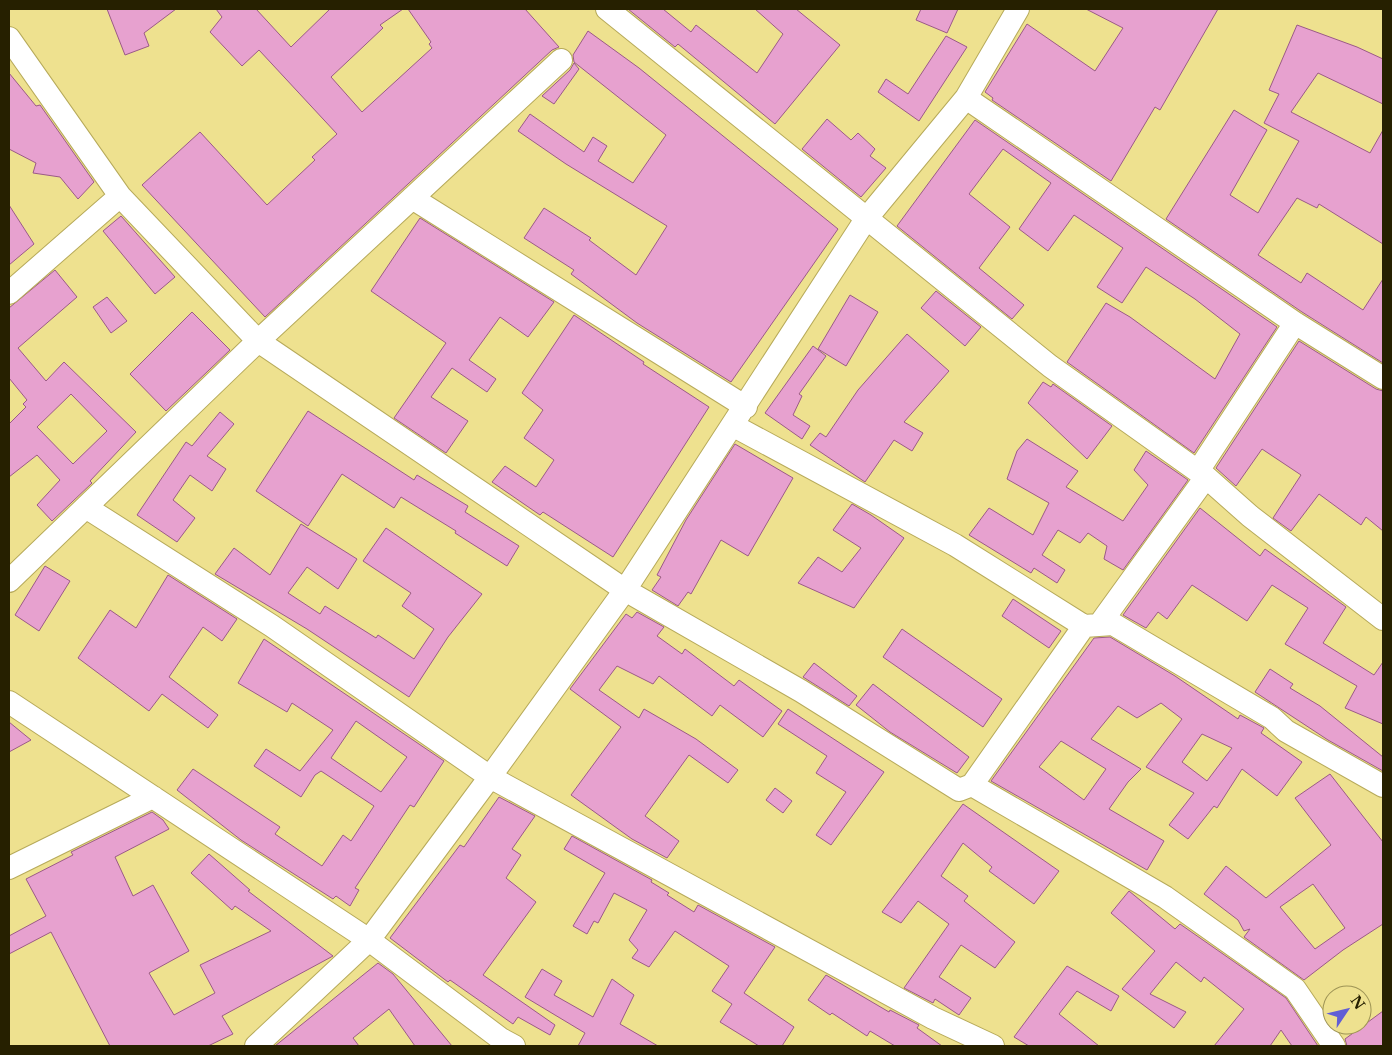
<svg xmlns="http://www.w3.org/2000/svg" width="1392" height="1055" viewBox="0 0 1392 1055" font-family="'Libre Baskerville',serif">
<style>
.building{fill:#e7a1cf;stroke:#9b5a87;fill-rule:evenodd}
.lines{fill:none;stroke-linecap:round;stroke-linejoin:round}
.minor-casing{stroke:#b7aa5a;stroke-width:24}
.minor{stroke:#fff;stroke-width:22}
</style>
<rect width="100%" height="100%" fill="#eee18f"/>
<path class="building" d="M 107,9 L 176,9 L 144,33 L 149,46 L 125,55 Z
M 216,9 L 256,9 L 291,47 L 330,9 L 403,9 L 380,25 L 383,28 L 331,77 L 362,112 L 432,48 L 429,44 L 431,42 L 408,9 L 525,9 L 559,47 L 552,50 L 265,317 L 142,185 L 200,132 L 267,205 L 315,160 L 312,157 L 337,134 L 259,50 L 242,66 L 210,32 L 222,17 Z
M 628,9 L 663,9 L 691,32 L 696,25 L 757,73 L 783,34 L 755,9 L 796,9 L 840,45 L 775,124 L 678,44 L 675,47 Z
M 921,9 L 958,9 L 947,33 L 916,20 Z
M 1086,9 L 1218,9 L 1160,110 L 1155,107 L 1111,181 L 992,100 L 993,98 L 985,92 L 1027,24 L 1095,71 L 1123,28 Z
M 1297,25 L 1357,47 L 1383,59 L 1383,104 L 1318,73 L 1291,112 L 1370,153 L 1383,130 L 1383,244 L 1319,204 L 1317,208 L 1297,198 L 1258,255 L 1301,283 L 1307,273 L 1363,310 L 1383,279 L 1383,363 L 1302,312 L 1166,219 L 1234,110 L 1267,130 L 1230,195 L 1258,213 L 1299,141 L 1264,123 L 1279,94 L 1269,90 Z
M 588,31 L 639,68 L 838,229 L 731,382 L 637,323 L 571,274 L 574,270 L 524,238 L 544,208 L 591,238 L 589,240 L 636,275 L 667,226 L 566,164 L 518,131 L 530,114 L 584,152 L 593,137 L 607,146 L 598,161 L 633,183 L 666,135 L 574,62 L 573,55 Z
M 946,36 L 967,47 L 919,121 L 878,92 L 886,79 L 908,94 Z
M 574,63 L 579,69 L 554,104 L 542,96 L 570,70 Z
M 9,73 L 36,106 L 40,105 L 94,182 L 78,199 L 60,177 L 33,173 L 36,163 L 9,149 Z
M 827,119 L 851,140 L 858,133 L 875,149 L 870,156 L 886,168 L 861,197 L 802,149 Z
M 975,120 L 1277,327 L 1194,453 L 1067,362 L 1106,303 L 1130,317 L 1215,379 L 1240,334 L 1195,299 L 1146,267 L 1122,303 L 1097,287 L 1123,248 L 1074,215 L 1048,251 L 1019,229 L 1051,183 L 1003,149 L 969,194 L 1010,227 L 979,268 L 1024,305 L 1012,319 L 897,226 Z
M 9,205 L 34,244 L 9,265 Z
M 121,216 L 175,277 L 155,294 L 103,231 Z
M 420,218 L 554,302 L 528,337 L 500,317 L 469,360 L 496,379 L 487,392 L 452,368 L 431,397 L 468,421 L 446,453 L 394,418 L 446,343 L 371,291 Z
M 55,270 L 77,297 L 18,348 L 46,381 L 64,362 L 136,432 L 90,481 L 92,483 L 52,521 L 37,505 L 60,480 L 37,455 L 9,477 L 9,424 L 26,407 L 23,404 L 27,400 L 9,378 L 9,308 ZM 71,394 L 107,431 L 73,464 L 37,427 Z
M 936,291 L 981,327 L 965,346 L 921,308 Z
M 850,295 L 878,312 L 846,366 L 818,349 Z
M 107,297 L 127,321 L 111,333 L 93,307 Z
M 192,312 L 230,350 L 166,411 L 130,374 Z
M 574,315 L 644,362 L 643,364 L 709,407 L 613,557 L 543,512 L 540,515 L 492,482 L 505,466 L 536,487 L 554,460 L 524,438 L 543,410 L 522,393 Z
M 907,334 L 949,371 L 904,422 L 923,433 L 912,451 L 894,440 L 865,482 L 810,445 L 820,433 L 826,437 L 858,390 Z
M 1299,341 L 1376,389 L 1383,391 L 1383,531 L 1366,517 L 1361,525 L 1319,494 L 1291,531 L 1273,518 L 1301,475 L 1262,449 L 1236,486 L 1216,468 Z
M 813,346 L 826,356 L 799,394 L 802,396 L 793,415 L 810,426 L 802,439 L 765,413 Z
M 1043,382 L 1051,387 L 1053,384 L 1112,426 L 1087,459 L 1028,403 Z
M 308,411 L 414,480 L 417,475 L 468,506 L 465,512 L 519,546 L 507,566 L 455,533 L 456,531 L 401,497 L 394,508 L 342,474 L 308,526 L 256,491 Z
M 220,412 L 234,424 L 207,456 L 226,469 L 212,491 L 190,475 L 173,500 L 195,518 L 177,542 L 137,515 L 186,442 L 192,446 Z
M 1027,439 L 1078,471 L 1066,487 L 1123,521 L 1148,485 L 1134,470 L 1146,451 L 1188,480 L 1123,570 L 1104,559 L 1107,546 L 1088,533 L 1080,543 L 1058,530 L 1042,555 L 1065,570 L 1057,583 L 1034,568 L 1031,573 L 969,535 L 989,508 L 1033,535 L 1049,503 L 1007,479 L 1017,451 Z
M 735,444 L 793,478 L 748,556 L 721,540 L 691,594 L 688,592 L 678,606 L 652,590 L 661,577 L 657,575 L 686,520 Z
M 852,504 L 871,515 L 904,538 L 854,608 L 798,583 L 818,557 L 842,572 L 861,548 L 833,530 Z
M 1200,508 L 1260,556 L 1265,549 L 1346,607 L 1323,643 L 1374,675 L 1383,662 L 1383,724 L 1345,708 L 1357,686 L 1285,644 L 1308,608 L 1272,585 L 1247,621 L 1192,585 L 1167,619 L 1158,612 L 1146,628 L 1123,615 Z
M 301,524 L 357,559 L 338,589 L 307,567 L 288,593 L 320,614 L 325,606 L 376,638 L 378,635 L 414,659 L 434,629 L 402,606 L 411,593 L 363,561 L 386,528 L 482,594 L 448,637 L 409,697 L 307,629 L 215,574 L 234,548 L 270,575 Z
M 45,566 L 70,581 L 39,631 L 15,615 Z
M 168,575 L 237,619 L 222,641 L 203,627 L 169,677 L 218,715 L 208,728 L 162,694 L 149,711 L 78,658 L 110,610 L 136,628 Z
M 1013,599 L 1061,631 L 1049,648 L 1002,616 Z
M 637,612 L 664,627 L 657,636 L 682,654 L 685,649 L 734,686 L 739,680 L 782,711 L 763,737 L 720,705 L 712,716 L 659,676 L 653,684 L 617,666 L 599,690 L 639,718 L 644,709 L 696,739 L 738,770 L 728,783 L 689,755 L 645,816 L 679,841 L 667,858 L 632,839 L 571,795 L 621,727 L 570,689 L 626,614 L 632,618 Z
M 902,629 L 1002,699 L 983,727 L 883,657 Z
M 1110,637 L 1175,676 L 1238,719 L 1240,715 L 1264,728 L 1261,733 L 1302,762 L 1277,796 L 1242,769 L 1217,808 L 1214,806 L 1188,839 L 1169,825 L 1194,793 L 1146,767 L 1182,719 L 1161,703 L 1137,718 L 1118,706 L 1091,739 L 1141,769 L 1128,782 L 1109,809 L 1164,841 L 1147,870 L 991,781 L 1094,638 ZM 1202,734 L 1232,748 L 1207,781 L 1182,762 ZM 1061,741 L 1106,769 L 1084,800 L 1039,767 Z
M 264,639 L 444,761 L 414,807 L 410,805 L 355,888 L 359,890 L 350,906 L 336,896 L 333,899 L 241,840 L 177,790 L 193,769 L 280,827 L 275,834 L 322,866 L 343,835 L 351,841 L 374,806 L 321,771 L 315,775 L 301,797 L 254,766 L 266,749 L 300,771 L 333,730 L 292,703 L 287,712 L 238,683 ZM 356,721 L 407,757 L 381,792 L 331,758 Z
M 814,663 L 857,696 L 849,706 L 803,677 Z
M 1270,669 L 1293,684 L 1290,688 L 1320,706 L 1383,757 L 1383,771 L 1328,740 L 1255,692 Z
M 873,684 L 969,757 L 957,773 L 890,732 L 856,705 Z
M 788,709 L 884,772 L 831,845 L 816,835 L 846,792 L 816,773 L 827,756 L 778,724 Z
M 9,722 L 31,740 L 9,752 Z
M 1330,774 L 1383,842 L 1383,924 L 1343,950 L 1304,980 L 1244,937 L 1250,929 L 1244,931 L 1238,920 L 1204,894 L 1226,866 L 1266,898 L 1331,845 L 1295,798 ZM 1313,884 L 1345,928 L 1315,949 L 1280,907 Z
M 775,788 L 792,801 L 783,813 L 766,800 Z
M 499,797 L 535,816 L 512,849 L 521,855 L 506,878 L 536,902 L 483,975 L 555,1025 L 550,1035 L 518,1017 L 513,1024 L 450,980 L 448,982 L 390,938 L 460,845 L 464,847 Z
M 963,804 L 1059,871 L 1034,904 L 989,871 L 992,867 L 963,843 L 941,876 L 968,896 L 964,901 L 1015,942 L 995,968 L 961,945 L 939,977 L 971,998 L 959,1015 L 935,999 L 933,1003 L 904,988 L 949,924 L 918,901 L 901,923 L 882,912 Z
M 152,812 L 163,820 L 169,829 L 115,857 L 133,896 L 153,885 L 189,951 L 149,973 L 174,1015 L 215,993 L 200,965 L 271,931 L 235,906 L 232,910 L 191,873 L 209,854 L 250,890 L 248,891 L 333,956 L 222,1016 L 233,1034 L 208,1046 L 110,1046 L 51,932 L 9,954 L 9,936 L 46,916 L 26,879 L 73,855 L 71,852 Z
M 572,836 L 652,880 L 651,882 L 669,893 L 667,895 L 694,912 L 698,905 L 775,947 L 744,993 L 794,1027 L 782,1046 L 759,1046 L 720,1022 L 732,1004 L 712,991 L 729,966 L 675,931 L 649,967 L 632,958 L 638,950 L 629,940 L 647,910 L 614,893 L 598,923 L 594,921 L 587,934 L 573,926 L 605,873 L 564,849 Z
M 1129,891 L 1175,929 L 1180,924 L 1286,998 L 1318,1046 L 1292,1046 L 1281,1030 L 1270,1046 L 1214,1046 L 1244,1009 L 1204,977 L 1201,982 L 1176,962 L 1150,994 L 1186,1012 L 1174,1028 L 1122,989 L 1155,951 L 1111,913 Z
M 378,963 L 393,974 L 452,1046 L 415,1046 L 389,1009 L 353,1038 L 359,1046 L 275,1046 Z
M 1067,966 L 1119,996 L 1111,1011 L 1077,991 L 1059,1014 L 1099,1046 L 1029,1046 L 1014,1037 Z
M 542,969 L 562,981 L 554,995 L 593,1017 L 612,979 L 634,995 L 620,1024 L 658,1046 L 578,1046 L 585,1033 L 525,997 Z
M 826,975 L 889,1012 L 890,1010 L 919,1025 L 917,1028 L 942,1046 L 895,1046 L 870,1031 L 867,1036 L 832,1013 L 830,1015 L 808,1000 Z
M 1383,1011 L 1383,1046 L 1347,1046 L 1345,1039 Z"/>
<g class="lines">
<g class="minor-casing">
<path id="minor" d="M 607,9 L 1050,366 L 1206,477 L 1250,516 L 1383,619
M 9,38 L 120,196 L 258,341 L 625,590 L 801,691 L 959,790 L 972,785 L 1165,897 L 1295,989 L 1334,1046
M 966,98 L 1295,323 L 1383,378
M 412,198 L 746,407
M 9,293 L 120,196
M 734,426 L 955,545 L 1084,626 L 1113,624 L 1272,718 L 1286,731 L 1383,786
M 1198,471 L 1295,323
M 87,508 L 272,626 L 490,777 L 933,1018 L 993,1046
M 9,581 L 258,341 L 561,60
M 1099,625 L 1206,477
M 9,702 L 369,940 L 501,1039 L 514,1046
M 972,785 L 1084,626
M 9,868 L 153,797
M 256,1046 L 369,940 L 490,777 L 625,590 L 866,219 L 966,98 L 1018,9"/>
</g>
<use href="#minor" class="minor"/>
</g>
<rect width="1392" height="1055" fill="none" stroke="#262000" stroke-width="20"/>
<g transform="translate(1347 1010) rotate(55)"><circle r="24" fill="#eee18f" stroke="#9e9456"/>
<path d="M0-4L9 19L0 12L-9 19Z" fill="#615ed6"/>
<text y="-8" font-size="14" font-weight="bold" text-anchor="middle" fill="#262000">N</text>
</g>
</svg>
